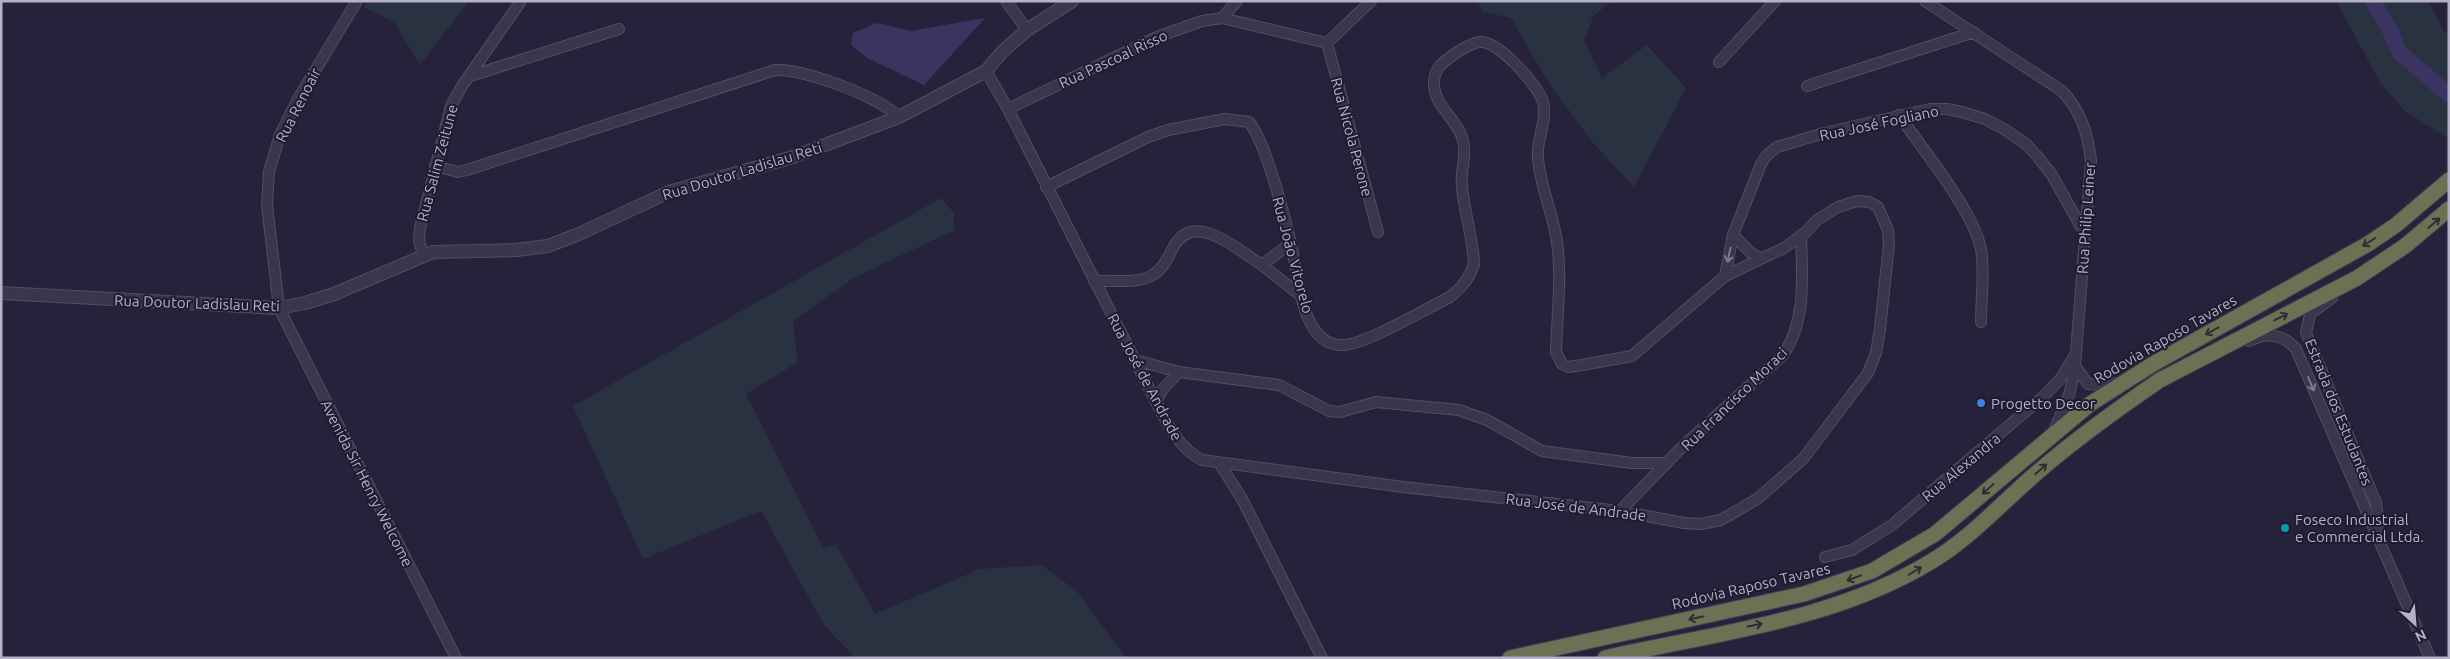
<svg xmlns="http://www.w3.org/2000/svg" width="2450" height="659" viewBox="0 0 2450 659" font-family="Ubuntu,sans-serif">
<style>
.green{fill:#283241}
.water{fill:#3b3460}
.lines{fill:none;stroke-linecap:round;stroke-linejoin:round}
.river{stroke:#3b3460;stroke-width:16}
.minor-casing{stroke:#524e63;stroke-width:12}
.tertiary-casing{stroke:#524e63;stroke-width:14}
.motorway-casing{stroke:#423e53;stroke-width:17}
.minor{stroke:#3a364b;stroke-width:10}
.tertiary{stroke:#3a364b;stroke-width:12}
.motorway{stroke:#6b7153;stroke-width:15}
.oneway{stroke:#2e2c37}
.oneway2{stroke:#7e7a8f}
.shop-dot{fill:#3f7fe0;stroke:#1f1b30;stroke-width:2}
.culture-dot{fill:#0f9aa8;stroke:#1f1b30;stroke-width:2}
.labels{text-anchor:middle;dominant-baseline:central;stroke-width:4;stroke-linejoin:round;paint-order:stroke}
.street-label{font-size:15px;fill:#b5b1c7;stroke:#1f1b30}
.poi-label{font-size:15px;fill:#b5b1c7;stroke:#1f1b30;text-anchor:start}
</style>
<rect width="100%" height="100%" fill="#26223b"/>
<path class="green" d="M 367,1 L 469,1 L 420,65 L 394,22 L 364,7 Z
M 1477,1 L 1613,1 L 1594,15 L 1584,40 L 1602,78 L 1647,45 L 1686,88 L 1634,187 L 1593,143 L 1548,82 L 1511,18 L 1483,12 Z
M 2336,1 L 2428,1 L 2444,31 L 2449,34 L 2449,139 L 2405,111 L 2381,84 Z
M 941,198 L 954,213 L 954,230 L 854,278 L 793,321 L 798,362 L 746,394 L 823,548 L 836,544 L 875,614 L 980,569 L 1041,565 L 1077,591 L 1126,658 L 855,658 L 824,625 L 761,511 L 643,559 L 573,406 Z"/>
<path class="water" d="M 985,18 L 924,85 L 867,58 L 851,45 L 853,33 L 877,23 L 910,31 Z"/>
<g class="lines">
<path class="river" d="M 2373,1 L 2391,32 L 2399,52 L 2449,95"/>
<g class="minor-casing">
<path id="minor" d="M 357,1 L 298,99 L 280,135 L 269,172 L 267,205 L 279,308 L 456,658
M 1006,1 L 1027,30
M 1925,1 L 2062,91 C 2081,111 2088,134 2091,161 L 2075,366 L 2070,392 L 2054,431
M 1222,18 L 1327,43
M 1327,43 L 1378,232
M 1327,43 L 1371,1
M 1719,62 L 1775,1
M 986,71 L 1008,109 L 1156,402 C 1168,425 1178,447 1202,460 L 1403,487 L 1620,511 L 1684,523 L 1701,524 L 1721,520 L 1757,499 L 1803,459 L 1868,373 L 1876,353 L 1880,329 L 1889,244 L 1888,230 L 1878,207 L 1869,202 L 1857,201 L 1838,207 L 1817,220 L 1806,232 L 1784,248 L 1725,276 L 1632,356 L 1582,365 L 1568,367 L 1562,364 L 1556,352 C 1557,316 1562,278 1557,242 C 1553,214 1540,186 1538,158 C 1536,139 1548,120 1543,102 C 1538,85 1498,40 1480,42 C 1470,43 1461,50 1453,55 C 1443,62 1435,68 1434,81 C 1432,104 1455,117 1462,137 C 1468,153 1460,170 1462,186 C 1464,212 1473,238 1474,264 C 1469,279 1462,287 1450,297 C 1425,309 1369,343 1344,345 C 1300,348 1298,272 1291,243 C 1284,215 1266,142 1249,122 L 1225,119 L 1168,130 L 1148,137 L 1046,187
M 470,76 L 619,29
M 1807,86 L 1974,32
M 1008,109 L 1157,37 L 1202,21 L 1222,18 L 1237,1
M 1899,115 C 1923,150 1973,210 1981,249 C 1985,272 1981,299 1981,322
M 435,166 L 458,172 L 467,170 L 775,70 C 802,68 880,97 899,117
M 1733,235 L 1761,164 L 1767,155 L 1777,147 L 1824,133 L 1930,109 L 1947,109 L 1962,112 L 1985,119 L 2004,129 L 2026,144 L 2037,156 L 2052,175 L 2085,234
M 1291,243 L 1262,265 L 1300,295
M 423,255 L 419,240 L 420,228 L 451,106 L 462,86 L 521,1
M 1725,276 L 1733,235 L 1751,253 L 1760,258
M 1094,281 C 1111,280 1136,284 1151,276 C 1163,270 1168,257 1174,246 C 1195,210 1238,250 1262,265
M 2332,298 L 2310,314 L 2306,333 L 2376,503 L 2378,518 L 2376,536
M 2249,341 C 2266,332 2283,334 2296,349 L 2430,658
M 1135,360 L 1179,372 L 1162,390 L 1156,402
M 2075,366 L 2088,384 L 2099,385 L 2119,383
M 1179,372 L 1279,385 L 1329,411 L 1340,412 L 1376,402 L 1459,410 L 1487,420 L 1542,451 L 1632,463 L 1667,463
M 1220,464 L 1242,499 L 1322,658
M 1620,511 L 1680,449 L 1783,355 C 1807,321 1802,274 1801,235
M 1825,557 L 1852,550 L 1892,525 L 2045,395 L 2061,378 L 2075,355"/>
</g>
<g class="tertiary-casing">
<path id="tertiary" d="M 1,293 L 279,308 L 305,303 L 334,294 L 433,252 L 516,250 L 548,246 L 579,234 L 669,192 L 793,157 L 899,117 L 986,71 L 1002,52 L 1027,30 L 1072,1"/>
</g>
<g class="motorway-casing">
<path id="motorway" d="M 1510,658 L 1804,594 L 1872,571 L 1935,534 L 2090,404 L 2153,364 L 2368,244 L 2396,225 L 2449,180
M 1605,658 C 1715,633 1834,621 1932,561 C 1969,539 2001,504 2033,476 C 2073,441 2116,410 2160,380 L 2357,278 L 2405,246 L 2449,209"/>
</g>
<use href="#minor" class="minor"/>
<use href="#tertiary" class="tertiary"/>
<use href="#motorway" class="motorway"/>
</g>
<defs><path id="oneway-shaft" d="M-6 0H5M1.5-3L5.5 0L1.5 3" fill="none" stroke-width="1.6" stroke-linecap="round" stroke-linejoin="round" transform="scale(1.25)"/></defs>
<g class="oneway">
<use href="#oneway-shaft" transform="translate(2434 223) rotate(-41)"/>
<use href="#oneway-shaft" transform="translate(2369 242) rotate(148)"/>
<use href="#oneway-shaft" transform="translate(2281 317) rotate(-27)"/>
<use href="#oneway-shaft" transform="translate(2212 331) rotate(151)"/>
<use href="#oneway-shaft" transform="translate(2041 469) rotate(-41)"/>
<use href="#oneway-shaft" transform="translate(1988 489) rotate(139)"/>
<use href="#oneway-shaft" transform="translate(1915 571) rotate(-30)"/>
<use href="#oneway-shaft" transform="translate(1854 578) rotate(159)"/>
<use href="#oneway-shaft" transform="translate(1696 618) rotate(168)"/>
<use href="#oneway-shaft" transform="translate(1755 625) rotate(-12)"/>
</g>
<g class="oneway2">
<use href="#oneway-shaft" transform="translate(1729 255) rotate(102)"/>
<use href="#oneway-shaft" transform="translate(2311 384) rotate(67)"/>
</g>
<circle class="shop-dot" cx="1981" cy="403" r="5"/>
<circle class="culture-dot" cx="2285" cy="528" r="5"/>
<g class="labels">
<g class="street-label">
<text transform="translate(1113 59) rotate(-25)">Rua Pascoal Risso</text>
<text transform="translate(298 105) rotate(-63)">Rua Renoair</text>
<text transform="translate(1879 123) rotate(-12)">Rua José Fogliano</text>
<text transform="translate(1352 137) rotate(75)">Rua Nicola Perone</text>
<text transform="translate(437 163) rotate(-75)">Rua Salim Zeitune</text>
<text transform="translate(742 171) rotate(-17)">Rua Doutor Ladislau Reti</text>
<text transform="translate(2086 218) rotate(-86)">Rua Philip Leiner</text>
<text transform="translate(1293 255) rotate(75)">Rua João Vitorelo</text>
<text transform="translate(197 303) rotate(2)">Rua Doutor Ladislau Reti</text>
<text transform="translate(2165 339) rotate(-30)">Rodovia Raposo Tavares</text>
<text transform="translate(1145 377) rotate(62)">Rua José de Andrade</text>
<text transform="translate(1734 399) rotate(-44)">Rua Francisco Moraci</text>
<text transform="translate(2339 412) rotate(68)">Estrada dos Estudantes</text>
<text transform="translate(1961 467) rotate(-40)">Rua Alexandra</text>
<text transform="translate(367 483) rotate(63)">Avenida Sir Henry Welcome</text>
<text transform="translate(1576 507) rotate(7)">Rua José de Andrade</text>
<text transform="translate(1751 586) rotate(-13)">Rodovia Raposo Tavares</text>
</g>
<g class="poi-label">
<text x="1991" y="403">Progetto Decor</text>
<text x="2295" y="519">Foseco Industrial<tspan x="2295" dy="17">e Commercial Ltda.</tspan></text>
</g>
</g>
<rect width="2450" height="659" fill="none" stroke="#b5b1c7" stroke-width="5"/>
<g transform="translate(2415 624) rotate(154)" stroke="#1f1b30" stroke-width="4" paint-order="stroke">
<path d="M0-4L9 19L0 12L-9 19Z" fill="#b5b1c7"/>
<text y="-8" font-size="14" font-weight="bold" text-anchor="middle" fill="#b5b1c7">N</text>
</g>
</svg>
